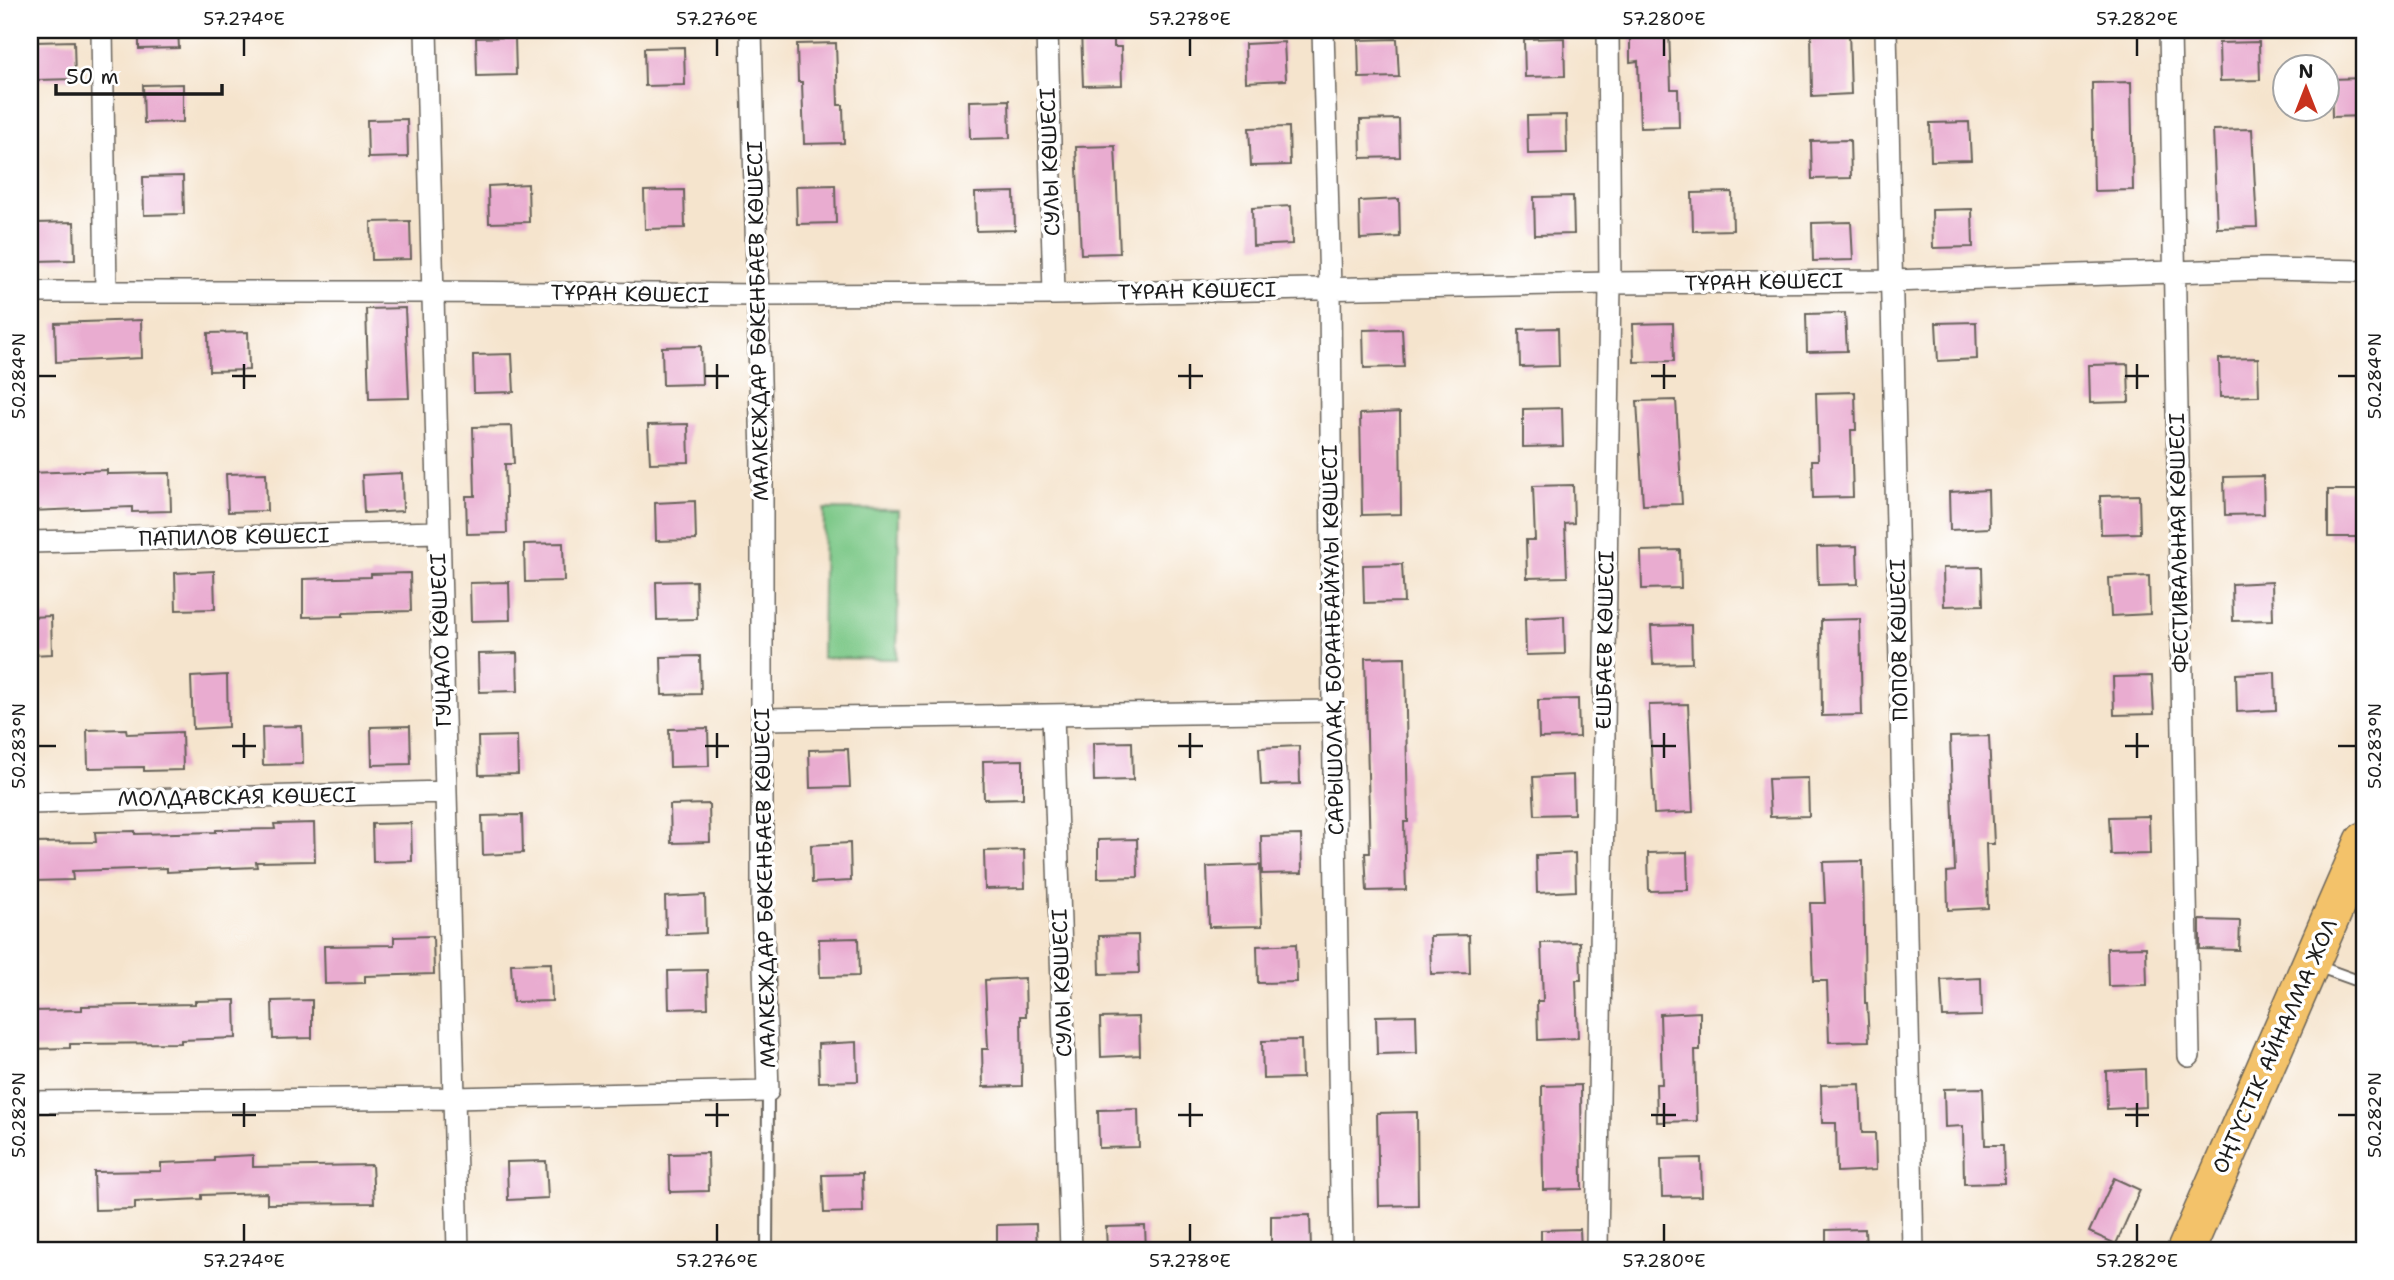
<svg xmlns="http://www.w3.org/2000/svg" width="2394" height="1280" viewBox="0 0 2394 1280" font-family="'Shantell Sans',sans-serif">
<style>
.green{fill:#7bc887;stroke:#4c7252;stroke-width:2}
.building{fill:#e9acd0}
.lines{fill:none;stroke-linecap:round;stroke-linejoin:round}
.lane-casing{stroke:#68625a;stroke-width:14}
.street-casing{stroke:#68625a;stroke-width:24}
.highway-casing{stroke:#68625a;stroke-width:40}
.lane{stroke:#fff;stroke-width:10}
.street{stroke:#fff;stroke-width:21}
.highway{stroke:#f3c26a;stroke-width:37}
.ticks{fill:none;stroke:#1c1c1c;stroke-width:2.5}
.labels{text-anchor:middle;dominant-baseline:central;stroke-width:7;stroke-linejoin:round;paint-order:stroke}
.street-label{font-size:21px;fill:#1c1c1c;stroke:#fff}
.neatline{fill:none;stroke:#1c1c1c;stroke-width:2.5}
.ticks-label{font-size:18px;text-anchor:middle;fill:#1c1c1c}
</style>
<rect width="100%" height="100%" fill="#fff"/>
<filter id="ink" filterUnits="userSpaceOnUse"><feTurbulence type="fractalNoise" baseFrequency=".0143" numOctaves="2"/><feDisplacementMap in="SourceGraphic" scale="14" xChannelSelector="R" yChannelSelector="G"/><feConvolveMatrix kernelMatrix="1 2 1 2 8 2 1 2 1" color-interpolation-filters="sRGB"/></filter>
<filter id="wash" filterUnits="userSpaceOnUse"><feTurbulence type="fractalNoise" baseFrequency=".00686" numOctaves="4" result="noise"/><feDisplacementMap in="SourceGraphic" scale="28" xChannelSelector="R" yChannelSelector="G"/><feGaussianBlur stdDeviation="1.57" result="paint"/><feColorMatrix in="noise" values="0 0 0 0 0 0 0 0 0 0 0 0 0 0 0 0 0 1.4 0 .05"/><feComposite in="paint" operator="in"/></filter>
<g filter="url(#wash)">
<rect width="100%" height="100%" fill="#f5e4cd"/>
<path class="green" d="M 824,509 L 899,510 L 897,659 L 822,658 Z"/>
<g id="blocks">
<path class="building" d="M 139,30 L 178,30 L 179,48 L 139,49 Z
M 1081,30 L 1114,30 L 1114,47 L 1121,47 L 1122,85 L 1083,86 Z
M 1630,30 L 1669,30 L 1671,89 L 1678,89 L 1679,127 L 1640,128 L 1638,61 L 1630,62 Z
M 1811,30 L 1849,30 L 1851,94 L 1812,96 Z
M 515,37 L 516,75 L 477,76 L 476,38 Z
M 1564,38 L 1565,76 L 1525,77 L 1524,39 Z
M 1397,39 L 1399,77 L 1359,78 L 1358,40 Z
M 74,41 L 75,79 L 36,80 L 35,42 Z
M 1284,42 L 1286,80 L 1246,82 L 1245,44 Z
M 2259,42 L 2260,80 L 2220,81 L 2219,43 Z
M 836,43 L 838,105 L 843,105 L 844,143 L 804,144 L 802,82 L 798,82 L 797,44 Z
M 684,47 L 685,85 L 645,86 L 644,48 Z
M 2364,78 L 2364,116 L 2332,117 L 2331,79 Z
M 2131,82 L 2133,190 L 2094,191 L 2092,83 Z
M 183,84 L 183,122 L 144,123 L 143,85 Z
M 1009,100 L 1010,138 L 970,139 L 969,101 Z
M 1566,115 L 1567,153 L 1528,154 L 1527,116 Z
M 407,119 L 408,157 L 368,158 L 367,120 Z
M 1399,119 L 1400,157 L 1361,158 L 1360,120 Z
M 1969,122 L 1971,160 L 1931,161 L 1930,123 Z
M 1289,127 L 1290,165 L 1251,166 L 1249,128 Z
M 2252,129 L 2257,227 L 2217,228 L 2213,130 Z
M 1850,140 L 1851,178 L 1812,179 L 1811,141 Z
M 1115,146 L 1120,253 L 1081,254 L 1076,147 Z
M 183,176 L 184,214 L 144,215 L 143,177 Z
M 528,184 L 529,222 L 489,223 L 488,186 Z
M 835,185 L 836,223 L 797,224 L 796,186 Z
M 684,190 L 685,228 L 645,229 L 644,191 Z
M 1014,192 L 1015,230 L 976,231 L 975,193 Z
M 1732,192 L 1733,230 L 1693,231 L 1692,193 Z
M 1573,196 L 1574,234 L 1535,235 L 1534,197 Z
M 1399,199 L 1400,237 L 1360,239 L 1359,201 Z
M 1291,206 L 1292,244 L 1253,246 L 1252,208 Z
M 1972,209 L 1973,247 L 1933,248 L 1932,210 Z
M 410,221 L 411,259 L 372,260 L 371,222 Z
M 74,222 L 75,260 L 36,261 L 35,223 Z
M 1851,222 L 1853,260 L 1813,261 L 1812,223 Z
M 405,308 L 409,398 L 369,399 L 366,309 Z
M 1845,313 L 1847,351 L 1807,352 L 1806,314 Z
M 141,320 L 142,358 L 56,362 L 55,323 Z
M 1976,322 L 1977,359 L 1938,361 L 1936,323 Z
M 1673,323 L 1674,361 L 1634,362 L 1633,324 Z
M 1558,328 L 1559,366 L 1520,367 L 1519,329 Z
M 1402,329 L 1404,367 L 1364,368 L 1363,330 Z
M 248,332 L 249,370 L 209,371 L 208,333 Z
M 701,346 L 702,384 L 663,385 L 662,347 Z
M 512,354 L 514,392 L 474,393 L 473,355 Z
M 2258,358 L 2259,396 L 2220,397 L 2219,359 Z
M 2128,364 L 2129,402 L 2090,403 L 2089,365 Z
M 1855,392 L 1856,430 L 1851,430 L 1853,497 L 1813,498 L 1812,460 L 1818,460 L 1816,393 Z
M 1676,400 L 1682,504 L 1643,505 L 1637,401 Z
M 1562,408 L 1563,446 L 1523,447 L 1523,409 Z
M 1400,412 L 1401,514 L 1362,515 L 1360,414 Z
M 688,424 L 689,462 L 650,463 L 648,425 Z
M 512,426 L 514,464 L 505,464 L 507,533 L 467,534 L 466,496 L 475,496 L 473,427 Z
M 107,470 L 107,474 L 170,473 L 171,511 L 132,512 L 132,507 L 30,511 L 30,473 Z
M 266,473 L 267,511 L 228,512 L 226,474 Z
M 402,473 L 403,511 L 364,513 L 362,475 Z
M 2263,476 L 2264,514 L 2225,515 L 2224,477 Z
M 1573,485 L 1574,523 L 1565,524 L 1567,577 L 1527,578 L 1526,540 L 1535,540 L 1533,486 Z
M 1988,490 L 1989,528 L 1950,530 L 1949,492 Z
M 2328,490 L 2364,490 L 2364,537 L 2328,537 Z
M 2139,495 L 2140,533 L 2101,534 L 2100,496 Z
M 695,501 L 696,540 L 656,541 L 655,503 Z
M 563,543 L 564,581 L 525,582 L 524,544 Z
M 1857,546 L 1858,584 L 1818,585 L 1817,547 Z
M 1680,550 L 1681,588 L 1642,589 L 1641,551 Z
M 1402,564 L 1404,602 L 1364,603 L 1363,565 Z
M 1982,567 L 1983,605 L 1944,606 L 1943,568 Z
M 214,571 L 215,609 L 176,610 L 175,573 Z
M 410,573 L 411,611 L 343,613 L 343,616 L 303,617 L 303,579 L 371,577 L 371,574 Z
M 2149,576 L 2150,614 L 2111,616 L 2109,578 Z
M 696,581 L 697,619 L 657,620 L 656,582 Z
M 509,582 L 510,620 L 471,621 L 470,583 Z
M 2272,582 L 2273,620 L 2233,621 L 2232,584 Z
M 51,616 L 52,654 L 30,655 L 30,617 Z
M 1564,616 L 1565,654 L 1526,655 L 1525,618 Z
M 1860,619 L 1862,715 L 1822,716 L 1821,620 Z
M 1691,625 L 1692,663 L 1653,664 L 1651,626 Z
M 517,653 L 518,691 L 479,692 L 478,654 Z
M 700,656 L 701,694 L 662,695 L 661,657 Z
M 1405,657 L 1408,822 L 1404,822 L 1406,890 L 1367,891 L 1365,853 L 1370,853 L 1365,658 Z
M 2275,672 L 2276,710 L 2237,712 L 2236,674 Z
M 227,675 L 228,727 L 193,729 L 191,677 Z
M 2152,676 L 2154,714 L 2114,715 L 2113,677 Z
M 1578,699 L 1579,737 L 1539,738 L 1538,700 Z
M 1688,704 L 1693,812 L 1654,814 L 1649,705 Z
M 302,726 L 303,764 L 263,765 L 262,727 Z
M 410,726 L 411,764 L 372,765 L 371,727 Z
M 708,728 L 709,766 L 670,767 L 669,729 Z
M 126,729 L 127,734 L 182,732 L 183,770 L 144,771 L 144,767 L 88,768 L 87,730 Z
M 517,736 L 518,774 L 479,775 L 478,737 Z
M 1989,736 L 1994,844 L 1986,844 L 1988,908 L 1948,910 L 1947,872 L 1955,871 L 1950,737 Z
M 1132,742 L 1133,780 L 1094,781 L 1093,743 Z
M 1299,746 L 1300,784 L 1261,785 L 1259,748 Z
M 848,749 L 850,787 L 810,788 L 809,750 Z
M 1023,760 L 1023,798 L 984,799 L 983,761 Z
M 1573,775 L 1574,814 L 1535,815 L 1533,777 Z
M 1808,778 L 1809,816 L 1770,817 L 1768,779 Z
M 709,804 L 710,842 L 671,843 L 670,805 Z
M 522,815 L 523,853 L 483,855 L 482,816 Z
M 2149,816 L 2150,854 L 2111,855 L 2109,817 Z
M 314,823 L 315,861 L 256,862 L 257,867 L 207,869 L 207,870 L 167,872 L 167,868 L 72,871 L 73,880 L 33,881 L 32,843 L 96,842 L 95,832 L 135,831 L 135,834 L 216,832 L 216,830 L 275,829 L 274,824 Z
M 411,823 L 412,861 L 373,862 L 372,824 Z
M 1301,835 L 1302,873 L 1262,874 L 1261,836 Z
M 1137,839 L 1138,877 L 1098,878 L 1098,840 Z
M 850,843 L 851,881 L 812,883 L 811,845 Z
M 1024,850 L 1025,888 L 985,889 L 984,851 Z
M 1687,852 L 1688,890 L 1649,891 L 1648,853 Z
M 1575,853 L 1576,891 L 1537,893 L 1536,855 Z
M 1863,861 L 1865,1003 L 1867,1003 L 1869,1041 L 1829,1042 L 1827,981 L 1813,981 L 1810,903 L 1825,903 L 1823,862 Z
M 1260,865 L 1262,926 L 1209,927 L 1207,867 Z
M 705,895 L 706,933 L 666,935 L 665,897 Z
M 2200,920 L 2240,921 L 2239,950 L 2200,949 Z
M 1138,935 L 1139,973 L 1100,974 L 1099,936 Z
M 1469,935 L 1470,973 L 1431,974 L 1430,936 Z
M 433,936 L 434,974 L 365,976 L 365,983 L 325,984 L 324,946 L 394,945 L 394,937 Z
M 858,938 L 859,976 L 820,977 L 819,939 Z
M 1580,942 L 1581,980 L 1576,980 L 1578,1038 L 1538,1040 L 1537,1001 L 1543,1001 L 1541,943 Z
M 1296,944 L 1297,982 L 1258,983 L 1257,946 Z
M 2146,947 L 2147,985 L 2108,986 L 2107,948 Z
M 551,963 L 552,1001 L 513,1002 L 511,964 Z
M 707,970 L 708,1008 L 669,1009 L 668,971 Z
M 1025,978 L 1026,1016 L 1021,1016 L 1022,1086 L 983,1087 L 982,1049 L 988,1049 L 985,980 Z
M 1981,978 L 1982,1016 L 1943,1017 L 1941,980 Z
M 235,1000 L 236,1038 L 181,1040 L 181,1043 L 70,1044 L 70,1048 L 31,1049 L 30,1011 L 82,1010 L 82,1006 L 195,1004 L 195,1001 Z
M 312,1000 L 312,1038 L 273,1039 L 272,1001 Z
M 1700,1012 L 1700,1050 L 1695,1050 L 1697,1121 L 1657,1122 L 1656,1084 L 1662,1084 L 1660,1014 Z
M 1416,1015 L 1417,1053 L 1377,1054 L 1376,1016 Z
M 1139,1017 L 1140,1055 L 1101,1057 L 1100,1018 Z
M 1301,1040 L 1302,1078 L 1263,1079 L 1262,1041 Z
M 857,1042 L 858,1081 L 819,1082 L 818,1044 Z
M 2145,1069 L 2146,1107 L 2107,1109 L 2106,1071 Z
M 1860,1084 L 1862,1133 L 1875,1133 L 1876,1170 L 1837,1172 L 1836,1123 L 1822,1123 L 1821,1085 Z
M 1581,1085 L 1582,1189 L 1543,1190 L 1542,1086 Z
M 1983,1088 L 1985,1145 L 2003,1145 L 2004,1183 L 1964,1184 L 1963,1126 L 1945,1127 L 1944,1089 Z
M 1138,1109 L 1139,1147 L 1099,1148 L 1098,1110 Z
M 1417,1112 L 1418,1205 L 1379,1206 L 1377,1113 Z
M 708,1153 L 709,1191 L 670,1192 L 669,1154 Z
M 253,1155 L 253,1167 L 372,1165 L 374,1203 L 267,1204 L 267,1193 L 202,1195 L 202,1199 L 135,1202 L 135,1209 L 95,1210 L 94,1172 L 161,1171 L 161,1163 L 214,1161 L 214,1157 Z
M 1701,1158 L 1702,1196 L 1662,1197 L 1661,1159 Z
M 546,1161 L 548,1198 L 508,1200 L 507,1162 Z
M 862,1174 L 863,1212 L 824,1213 L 822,1175 Z
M 2114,1178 L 2140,1190 L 2116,1244 L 2089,1232 Z
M 1310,1215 L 1311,1250 L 1271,1250 L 1271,1216 Z
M 1036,1224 L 1037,1250 L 997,1250 L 997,1225 Z
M 1145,1226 L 1146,1250 L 1107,1250 L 1106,1227 Z
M 1580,1229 L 1581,1250 L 1541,1250 L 1541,1230 Z
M 1865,1229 L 1866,1250 L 1826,1250 L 1826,1230 Z"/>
</g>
</g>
<g filter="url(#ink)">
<use href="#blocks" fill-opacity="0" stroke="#68625a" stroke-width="2"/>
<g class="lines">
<g class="lane-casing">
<path id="lane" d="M 2314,965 L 2364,983
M 767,1250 L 768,1091"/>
</g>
<g class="street-casing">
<path id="street" d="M 102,30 L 106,291
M 426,30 L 458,1250
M 1047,30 L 1054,294
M 1323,30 L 1330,289 L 1333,711 L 1342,1250
M 1886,30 L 1913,1250
M 2170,30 L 2189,1056
M 30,292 L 434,292 L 758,295 L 1054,294 L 1610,283 L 1891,281 L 2265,269 L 2364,271
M 30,542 L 438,532
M 1053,715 L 1071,1250
M 762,719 L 1333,711
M 30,803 L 445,792
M 30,1102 L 453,1098 L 768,1091 L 762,903 L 762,458 L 751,30
M 1597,1250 L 1610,283 L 1608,30"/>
</g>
<g class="highway-casing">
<path id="highway" d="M 2186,1250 L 2364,841"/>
</g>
<use href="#lane" class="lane"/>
<use href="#street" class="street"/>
<use href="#highway" class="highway"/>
</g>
</g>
<path class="ticks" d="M 244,38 L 244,56M 717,38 L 717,56M 1190,38 L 1190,56M 1664,38 L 1664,56M 2137,38 L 2137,56M 244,364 L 244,389M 717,364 L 717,389M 1190,364 L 1190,389M 1664,364 L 1664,389M 2137,364 L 2137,389M 38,376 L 56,376M 232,376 L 256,376M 705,376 L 729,376M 1178,376 L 1203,376M 1651,376 L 1676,376M 2125,376 L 2149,376M 2338,376 L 2356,376M 244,733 L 244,758M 717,733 L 717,758M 1190,733 L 1190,758M 1664,733 L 1664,758M 2137,733 L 2137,758M 38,746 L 56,746M 232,746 L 256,746M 705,746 L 729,746M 1178,746 L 1203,746M 1651,746 L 1676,746M 2125,746 L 2149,746M 2338,746 L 2356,746M 244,1103 L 244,1127M 717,1103 L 717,1127M 1190,1103 L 1190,1127M 1664,1103 L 1664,1127M 2137,1103 L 2137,1127M 38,1115 L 56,1115M 232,1115 L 256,1115M 705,1115 L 729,1115M 1178,1115 L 1203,1115M 1651,1115 L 1676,1115M 2125,1115 L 2149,1115M 2338,1115 L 2356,1115M 244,1224 L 244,1242M 717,1224 L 717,1242M 1190,1224 L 1190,1242M 1664,1224 L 1664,1242M 2137,1224 L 2137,1242"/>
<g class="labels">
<g class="street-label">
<text transform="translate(1050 162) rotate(-92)">СУЛЫ КӨШЕСІ</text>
<text transform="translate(1764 282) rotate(-1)">ТҰРАН КӨШЕСІ</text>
<text transform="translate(1197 291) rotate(-1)">ТҰРАН КӨШЕСІ</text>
<text transform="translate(630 294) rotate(1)">ТҰРАН КӨШЕСІ</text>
<text transform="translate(758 321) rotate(-91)">МАЛКЕЖДАР БӨКЕНБАЕВ КӨШЕСІ</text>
<text transform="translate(234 537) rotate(-1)">ПАПИЛОВ КӨШЕСІ</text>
<text transform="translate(2179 543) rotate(-91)">ФЕСТИВАЛЬНАЯ КӨШЕСІ</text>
<text transform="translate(441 640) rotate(-92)">ГУЦАЛО КӨШЕСІ</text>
<text transform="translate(1333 640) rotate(-91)">САРЫШОЛАҚ БОРАНБАЙҰЛЫ КӨШЕСІ</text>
<text transform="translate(1605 640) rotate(-89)">ЕШБАЕВ КӨШЕСІ</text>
<text transform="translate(1899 640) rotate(-91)">ПОПОВ КӨШЕСІ</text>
<text transform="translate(237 797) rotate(-1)">МОЛДАВСКАЯ КӨШЕСІ</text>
<text transform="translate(765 888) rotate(-91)">МАЛКЕЖДАР БӨКЕНБАЕВ КӨШЕСІ</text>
<text transform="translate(1062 983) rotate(-92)">СУЛЫ КӨШЕСІ</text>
<text transform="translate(2275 1046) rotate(-66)">ОҢТҮСТІК АЙНАЛМА ЖОЛ</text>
</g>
</g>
<rect width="2394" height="1280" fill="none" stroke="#fff" stroke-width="77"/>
<g transform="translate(2306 88)"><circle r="33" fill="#ffffff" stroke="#a4a4a4" stroke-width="2"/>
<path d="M0-5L12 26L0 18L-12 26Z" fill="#c8321e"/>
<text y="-10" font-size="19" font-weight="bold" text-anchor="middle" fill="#1c1c1c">N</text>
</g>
<path d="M56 84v10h166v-10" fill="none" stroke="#1c1c1c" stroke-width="3.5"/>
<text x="66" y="84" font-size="21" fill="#1c1c1c" stroke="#ffffff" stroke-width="5" paint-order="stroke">50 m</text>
<rect x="38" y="38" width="2318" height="1204" class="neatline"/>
<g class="ticks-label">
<text x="244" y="25">57.274°E</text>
<text x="717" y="25">57.276°E</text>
<text x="1190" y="25">57.278°E</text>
<text x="1664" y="25">57.280°E</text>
<text x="2137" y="25">57.282°E</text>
<text transform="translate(19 376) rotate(-90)" y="6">50.284°N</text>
<text transform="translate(2375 376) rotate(-90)" y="6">50.284°N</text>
<text transform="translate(19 746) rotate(-90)" y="6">50.283°N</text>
<text transform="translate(2375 746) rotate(-90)" y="6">50.283°N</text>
<text transform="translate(19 1115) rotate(-90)" y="6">50.282°N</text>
<text transform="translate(2375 1115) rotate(-90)" y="6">50.282°N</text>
<text x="244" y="1267">57.274°E</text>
<text x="717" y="1267">57.276°E</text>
<text x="1190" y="1267">57.278°E</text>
<text x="1664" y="1267">57.280°E</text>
<text x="2137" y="1267">57.282°E</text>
</g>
</svg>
